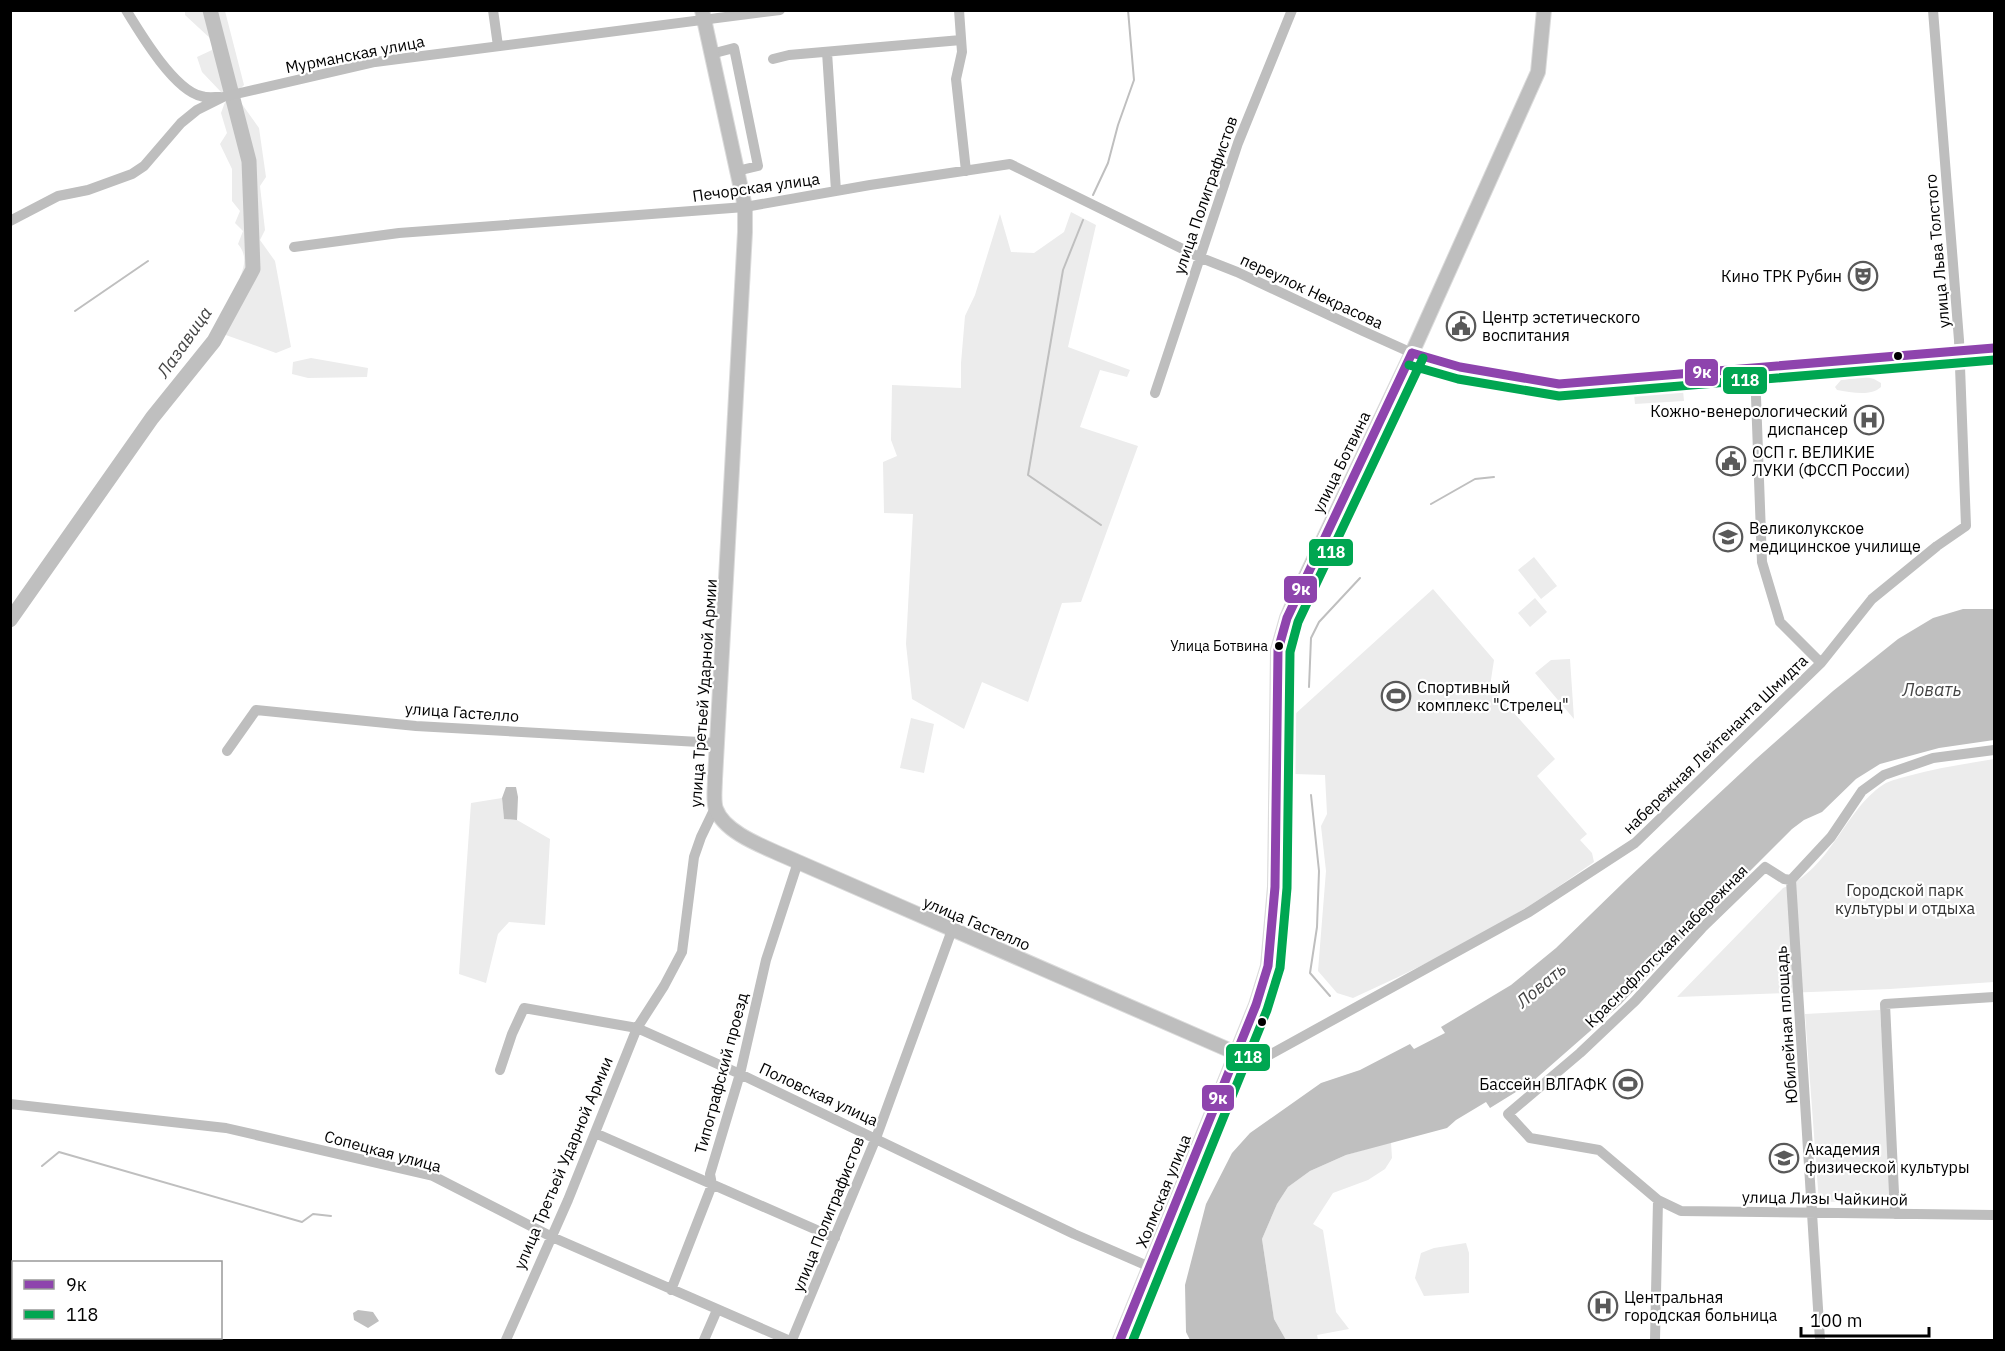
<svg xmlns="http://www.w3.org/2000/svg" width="2005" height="1351" viewBox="0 0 2005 1351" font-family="'IBM Plex Sans',sans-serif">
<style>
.green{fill:#ececec}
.water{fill:#bfbfbf}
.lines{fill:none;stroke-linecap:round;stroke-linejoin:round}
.stream{stroke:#bfbfbf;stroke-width:2}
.river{stroke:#bfbfbf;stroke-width:15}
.major-casing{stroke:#dbdbdb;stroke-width:16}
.minor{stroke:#bebebe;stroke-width:10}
.major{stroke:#bebebe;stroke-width:14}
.bus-1-casing{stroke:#fff;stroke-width:14}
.bus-2-casing{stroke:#fff;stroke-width:14}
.bus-1{stroke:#8e44ad;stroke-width:9}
.bus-2{stroke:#00a651;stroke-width:9}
.bus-dot{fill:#000;stroke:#fff;stroke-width:2}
.labels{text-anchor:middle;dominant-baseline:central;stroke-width:4.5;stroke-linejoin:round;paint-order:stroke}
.bus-label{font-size:14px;fill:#000;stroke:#fff;text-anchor:end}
.street-label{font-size:16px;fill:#000;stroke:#fff}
.poi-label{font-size:16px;fill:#000;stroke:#fff;text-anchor:start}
.park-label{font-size:16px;fill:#333;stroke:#fff}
.water-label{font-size:18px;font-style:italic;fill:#444;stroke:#fff}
.line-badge{stroke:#fff;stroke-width:2}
.badge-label{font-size:16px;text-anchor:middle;font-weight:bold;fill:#fff}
</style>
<rect width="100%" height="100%" fill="#fff"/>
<path class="green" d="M 185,11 L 225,11 L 244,85 L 237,92 L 221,92 L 202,72 L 197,57 L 212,50 L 212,40 L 185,15 Z
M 239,100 L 259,128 L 266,177 L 260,186 L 265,230 L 260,240 L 275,261 L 291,347 L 276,353 L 223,334 L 218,326 L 221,312 L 236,301 L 242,284 L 240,277 C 245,265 247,255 238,244 L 243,231 L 235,223 L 240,211 L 232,201 L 232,169 L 220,144 L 227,133 L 221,113 L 225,102 Z
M 1071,212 L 1096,225 L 1068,347 L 1130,370 L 1127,377 L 1100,370 L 1080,427 L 1138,446 L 1081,602 L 1062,603 L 1028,702 L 982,682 L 964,729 L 912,699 L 906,644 L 913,514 L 884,513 L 883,462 L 897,456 L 891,440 L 892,385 L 961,388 L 961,363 L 965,316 L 975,295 L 1000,214 L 1011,252 L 1034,253 L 1064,232 Z
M 311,358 L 368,368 L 367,377 L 308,378 L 292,374 L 293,362 Z
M 1866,377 L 1874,379 L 1881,383 L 1881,387 C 1870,397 1851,392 1837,390 L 1835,387 L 1841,380 Z
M 1683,390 L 1684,401 L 1635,404 L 1634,394 Z
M 1534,557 L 1557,586 L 1541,599 L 1518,570 Z
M 1433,589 L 1494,660 L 1490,686 L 1555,759 L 1537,776 L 1587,834 L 1580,840 L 1592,853 L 1594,862 C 1572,877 1551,892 1529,906 C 1473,941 1413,971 1353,998 L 1337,993 L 1318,971 L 1326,871 L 1321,826 L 1327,814 L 1325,775 L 1294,774 L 1294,715 Z
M 1535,598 L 1547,612 L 1530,627 L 1518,613 Z
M 1570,659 L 1574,719 L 1535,673 L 1551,660 Z
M 911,718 L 934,724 L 924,773 L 900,768 Z
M 1994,759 L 1994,982 L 1890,989 L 1677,997 L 1783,888 C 1831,870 1846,806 1886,783 C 1892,780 1901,778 1908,776 C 1936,768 1965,764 1994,759 Z
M 502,798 L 504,819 L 517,820 L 550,839 L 545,925 L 509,922 L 498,934 L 486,983 L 459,974 L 471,803 Z
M 1880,1010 L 1892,1201 L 1819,1202 L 1805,1014 Z
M 1391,1142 L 1392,1158 L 1385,1169 L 1368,1180 L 1333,1193 L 1313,1224 L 1323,1230 L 1336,1312 L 1349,1329 L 1317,1335 L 1318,1340 L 1286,1340 L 1274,1319 L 1262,1239 L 1277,1204 L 1288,1187 L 1310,1171 L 1346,1155 Z
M 1466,1243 L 1469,1253 L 1469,1293 L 1424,1296 L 1415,1278 L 1421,1253 L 1434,1248 Z"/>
<path class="water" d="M 1963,609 L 1994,609 L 1994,740 L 1939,748 L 1880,764 L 1856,779 L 1822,812 L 1804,820 L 1792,829 L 1689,932 L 1621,1004 L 1532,1082 L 1490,1108 L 1486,1102 L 1456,1120 L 1447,1128 L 1346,1155 L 1310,1171 L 1288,1187 L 1277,1204 L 1262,1239 L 1274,1319 L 1286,1340 L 1190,1340 L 1186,1332 L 1185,1285 L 1206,1204 L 1232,1153 L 1250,1133 L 1321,1083 L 1360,1070 L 1410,1044 L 1414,1049 L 1445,1033 L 1441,1027 L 1511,985 L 1556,948 L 1625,881 L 1756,759 L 1833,691 L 1898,639 L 1933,618 Z
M 506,787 L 516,787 L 518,797 L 517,820 L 504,819 L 502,798 Z
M 358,1310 L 373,1312 L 379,1321 L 368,1328 L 354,1320 L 353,1313 Z"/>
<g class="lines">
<path class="stream" d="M 1093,195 L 1108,163 L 1118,125 L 1134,80 L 1128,10
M 1083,220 L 1063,270 L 1028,475 L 1101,525
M 75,311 L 148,261
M 1431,504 L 1475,479 L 1494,477
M 1309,687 L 1311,638 L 1319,622 L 1360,578
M 1311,795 L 1319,871 L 1317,927 L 1310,973 L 1330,996
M 42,1166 L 59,1152 L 302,1222 L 313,1214 L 331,1216"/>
<path class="river" d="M 10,620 L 152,418 L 214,341 L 253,269 L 249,161 L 210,10"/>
<g class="major-casing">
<path id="major" d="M 702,10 L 745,207 L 745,232 L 715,779 C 715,788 713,801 716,809 C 724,832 762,846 782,855 L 1236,1053
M 1120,1340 L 1256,1005 L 1268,966 L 1275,887 L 1278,650 L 1287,618 L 1296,597 L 1412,353 L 1538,72 L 1544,10"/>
</g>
<path class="minor" d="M 126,10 C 140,33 174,90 201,96 C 206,98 214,97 220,97
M 493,10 L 498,46
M 959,10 L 962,52 L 956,79 L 966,171
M 827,52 L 836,191
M 711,54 L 734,48 L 758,166 L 737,171
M 773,59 L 789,55 L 961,40
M 10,221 L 58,196 L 88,190 L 132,174 L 144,166 L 181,123 L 197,110 L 223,97 L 375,62 L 780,10
M 294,247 L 399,233 L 745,207 L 870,185 L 1010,164 L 1199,257 L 1237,272 L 1363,331 L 1412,353 L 1460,367 L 1559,384 L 1994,348
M 1755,369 L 1762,562 L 1780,622 L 1821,663
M 1155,393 L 1238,143 L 1292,10
M 227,751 L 256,710 L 416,726 L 717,743
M 1791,880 L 1784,879 L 1765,867 L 1702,928 L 1635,1001 L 1580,1053 L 1508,1114 L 1530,1138 L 1599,1150 L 1658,1200 L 1681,1211 L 1994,1215
M 1791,880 L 1820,1340
M 1791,880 L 1831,837 L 1862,791 L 1884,775 L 1933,758 L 1994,750
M 1236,1053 L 1262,1059 L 1529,912 L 1635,843 L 1821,663 L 1872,599 L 1937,546 L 1966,526 L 1959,340 L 1933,10
M 500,1070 L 512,1034 L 524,1008 L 637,1028 L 740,1074 L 1074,1234 L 1150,1267
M 10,1104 L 226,1128 L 433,1176 L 552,1237 L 788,1340
M 595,1133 L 835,1238
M 1895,1214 L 1885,1004 L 1994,997
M 671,1290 L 712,1185 L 710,1174 L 740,1074 L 766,960 L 798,862
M 506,1340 L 568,1200 L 637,1028 L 664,986 L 682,952 L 694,857 L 701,837 L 715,808
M 704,1340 L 717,1310
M 792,1340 L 876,1138 L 952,930
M 1655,1340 L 1658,1200"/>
<use href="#major" class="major"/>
<g class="bus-1-casing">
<path id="bus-1" d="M 1412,353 L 1460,367 L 1559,384 L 1994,348
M 1120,1340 L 1256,1005 L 1268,966 L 1275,887 L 1278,650 L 1287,618 L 1412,353"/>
</g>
<g class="bus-2-casing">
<path id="bus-2" d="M 1409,365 L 1458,379 L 1559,396 L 1994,360
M 1133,1340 L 1267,1010 L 1280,968 L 1287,888 L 1290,652 L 1298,622 L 1423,358"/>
</g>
<use href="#bus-1" class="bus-1"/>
<use href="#bus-2" class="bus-2"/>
</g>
<defs>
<g id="theatre-ring" transform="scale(1.5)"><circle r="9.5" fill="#fff" stroke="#595959" stroke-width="1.5"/><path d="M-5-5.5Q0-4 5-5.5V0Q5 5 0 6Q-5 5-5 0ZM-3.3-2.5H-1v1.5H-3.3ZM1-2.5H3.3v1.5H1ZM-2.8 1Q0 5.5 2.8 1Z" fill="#595959"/></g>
<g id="civic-ring" transform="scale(1.5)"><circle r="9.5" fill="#fff" stroke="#595959" stroke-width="1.5"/><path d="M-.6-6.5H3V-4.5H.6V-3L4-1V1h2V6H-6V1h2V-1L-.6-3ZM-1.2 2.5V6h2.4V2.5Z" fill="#595959"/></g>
<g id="hospital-ring" transform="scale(1.5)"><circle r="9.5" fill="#fff" stroke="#595959" stroke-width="1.5"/><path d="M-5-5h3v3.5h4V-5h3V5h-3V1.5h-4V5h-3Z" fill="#595959"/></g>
<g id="university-ring" transform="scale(1.5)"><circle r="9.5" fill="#fff" stroke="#595959" stroke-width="1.5"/><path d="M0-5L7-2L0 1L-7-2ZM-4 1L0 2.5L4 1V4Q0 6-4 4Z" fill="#595959"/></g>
<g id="stadium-ring" transform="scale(1.5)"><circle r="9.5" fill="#fff" stroke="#595959" stroke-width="1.5"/><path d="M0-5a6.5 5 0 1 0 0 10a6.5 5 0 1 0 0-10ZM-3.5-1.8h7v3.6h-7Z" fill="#595959"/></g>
</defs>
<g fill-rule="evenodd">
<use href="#theatre-ring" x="1863" y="276"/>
<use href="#civic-ring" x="1461" y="326"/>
<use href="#hospital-ring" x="1869" y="420"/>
<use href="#civic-ring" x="1731" y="461"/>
<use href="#university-ring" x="1728" y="537"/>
<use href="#stadium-ring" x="1396" y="696"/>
<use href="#stadium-ring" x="1628" y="1084"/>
<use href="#university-ring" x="1784" y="1158"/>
<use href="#hospital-ring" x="1603" y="1306"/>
</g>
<g class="bus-dot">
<circle cx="1898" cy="356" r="5"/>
<circle cx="1279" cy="646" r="5"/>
<circle cx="1262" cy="1022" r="5"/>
</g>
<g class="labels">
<g class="bus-label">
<text x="1268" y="646">Улица Ботвина</text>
</g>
<g class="street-label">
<text transform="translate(355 54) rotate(-11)">Мурманская улица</text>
<text transform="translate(756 187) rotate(-8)">Печорская улица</text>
<text transform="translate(1205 195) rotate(-71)">улица Полиграфистов</text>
<text transform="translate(1937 251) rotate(-95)">улица Льва Толстого</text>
<text transform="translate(1312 291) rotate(25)">переулок Некрасова</text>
<text transform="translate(1341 462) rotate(-64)">улица Ботвина</text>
<text transform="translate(703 693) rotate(-86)">улица Третьей Ударной Армии</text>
<text transform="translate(462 712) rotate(4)">улица Гастелло</text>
<text transform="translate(1715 744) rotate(-44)">набережная Лейтенанта Шмидта</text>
<text transform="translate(977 923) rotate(23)">улица Гастелло</text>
<text transform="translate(1666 946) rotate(-45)">Краснофлотская набережная</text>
<text transform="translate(1786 1025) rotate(-94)">Юбилейная площадь</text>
<text transform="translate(721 1073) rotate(-75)">Типографский проезд</text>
<text transform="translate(819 1094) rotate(25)">Половская улица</text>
<text transform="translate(383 1151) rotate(15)">Сопецкая улица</text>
<text transform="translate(563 1163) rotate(-67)">улица Третьей Ударной Армии</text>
<text transform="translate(1163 1191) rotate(-68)">Холмская улица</text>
<text transform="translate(1825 1198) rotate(1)">улица Лизы Чайкиной</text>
<text transform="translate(828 1214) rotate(-68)">улица Полиграфистов</text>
</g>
<g class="poi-label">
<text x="1842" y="276" text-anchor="end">Кино ТРК Рубин</text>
<text x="1482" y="317">Центр эстетического<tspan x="1482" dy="18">воспитания</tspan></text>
<text x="1848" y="411" text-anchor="end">Кожно-венерологический<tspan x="1848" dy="18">диспансер</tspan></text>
<text x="1752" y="452">ОСП г. ВЕЛИКИЕ<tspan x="1752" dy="18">ЛУКИ (ФССП России)</tspan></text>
<text x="1749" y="528">Великолукское<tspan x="1749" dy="18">медицинское училище</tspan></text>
<text x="1417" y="687">Спортивный<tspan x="1417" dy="18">комплекс "Стрелец"</tspan></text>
<text x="1607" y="1084" text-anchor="end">Бассейн ВЛГАФК</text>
<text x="1805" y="1149">Aкадемия<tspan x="1805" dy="18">физической культуры</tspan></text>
<text x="1624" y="1297">Центральная<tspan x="1624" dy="18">городская больница</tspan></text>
</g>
<g class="park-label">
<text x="1905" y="890">Городской парк<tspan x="1905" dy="18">культуры и отдыха</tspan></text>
</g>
<g class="water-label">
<text transform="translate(184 342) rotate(-55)">Лазавица</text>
<text x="1932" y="689">Ловать</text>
<text transform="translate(1541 985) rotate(-40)">Ловать</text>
</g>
</g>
<g class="line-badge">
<rect x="1684" y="358" width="35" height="29" rx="6" fill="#8e44ad"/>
<rect x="1722" y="366" width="46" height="29" rx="6" fill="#00a651"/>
<rect x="1308" y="538" width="46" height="29" rx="6" fill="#00a651"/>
<rect x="1283" y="575" width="35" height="29" rx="6" fill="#8e44ad"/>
<rect x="1225" y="1043" width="46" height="29" rx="6" fill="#00a651"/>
<rect x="1201" y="1084" width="34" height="28" rx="6" fill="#8e44ad"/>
</g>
<g class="badge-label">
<text x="1702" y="378">9к</text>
<text x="1745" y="386">118</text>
<text x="1331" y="558">118</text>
<text x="1301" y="595">9к</text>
<text x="1248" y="1063">118</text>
<text x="1218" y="1104">9к</text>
</g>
<rect width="2005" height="1351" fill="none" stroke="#000000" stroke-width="24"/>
<rect x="12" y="1261" width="210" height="78" fill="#ffffff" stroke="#999999" stroke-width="1.5"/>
<rect x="24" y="1280" width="30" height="9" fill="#8e44ad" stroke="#999999" stroke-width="1.5"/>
<text x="66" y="1291" font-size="18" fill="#000000">9к</text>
<rect x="24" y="1310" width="30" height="9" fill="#00a651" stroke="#999999" stroke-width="1.5"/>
<text x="66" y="1321" font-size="18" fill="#000000">118</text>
<path d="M1801 1327v9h128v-9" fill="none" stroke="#000000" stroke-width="3"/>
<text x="1810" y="1327" font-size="18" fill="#000000" stroke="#ffffff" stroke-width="4.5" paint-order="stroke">100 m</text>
</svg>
